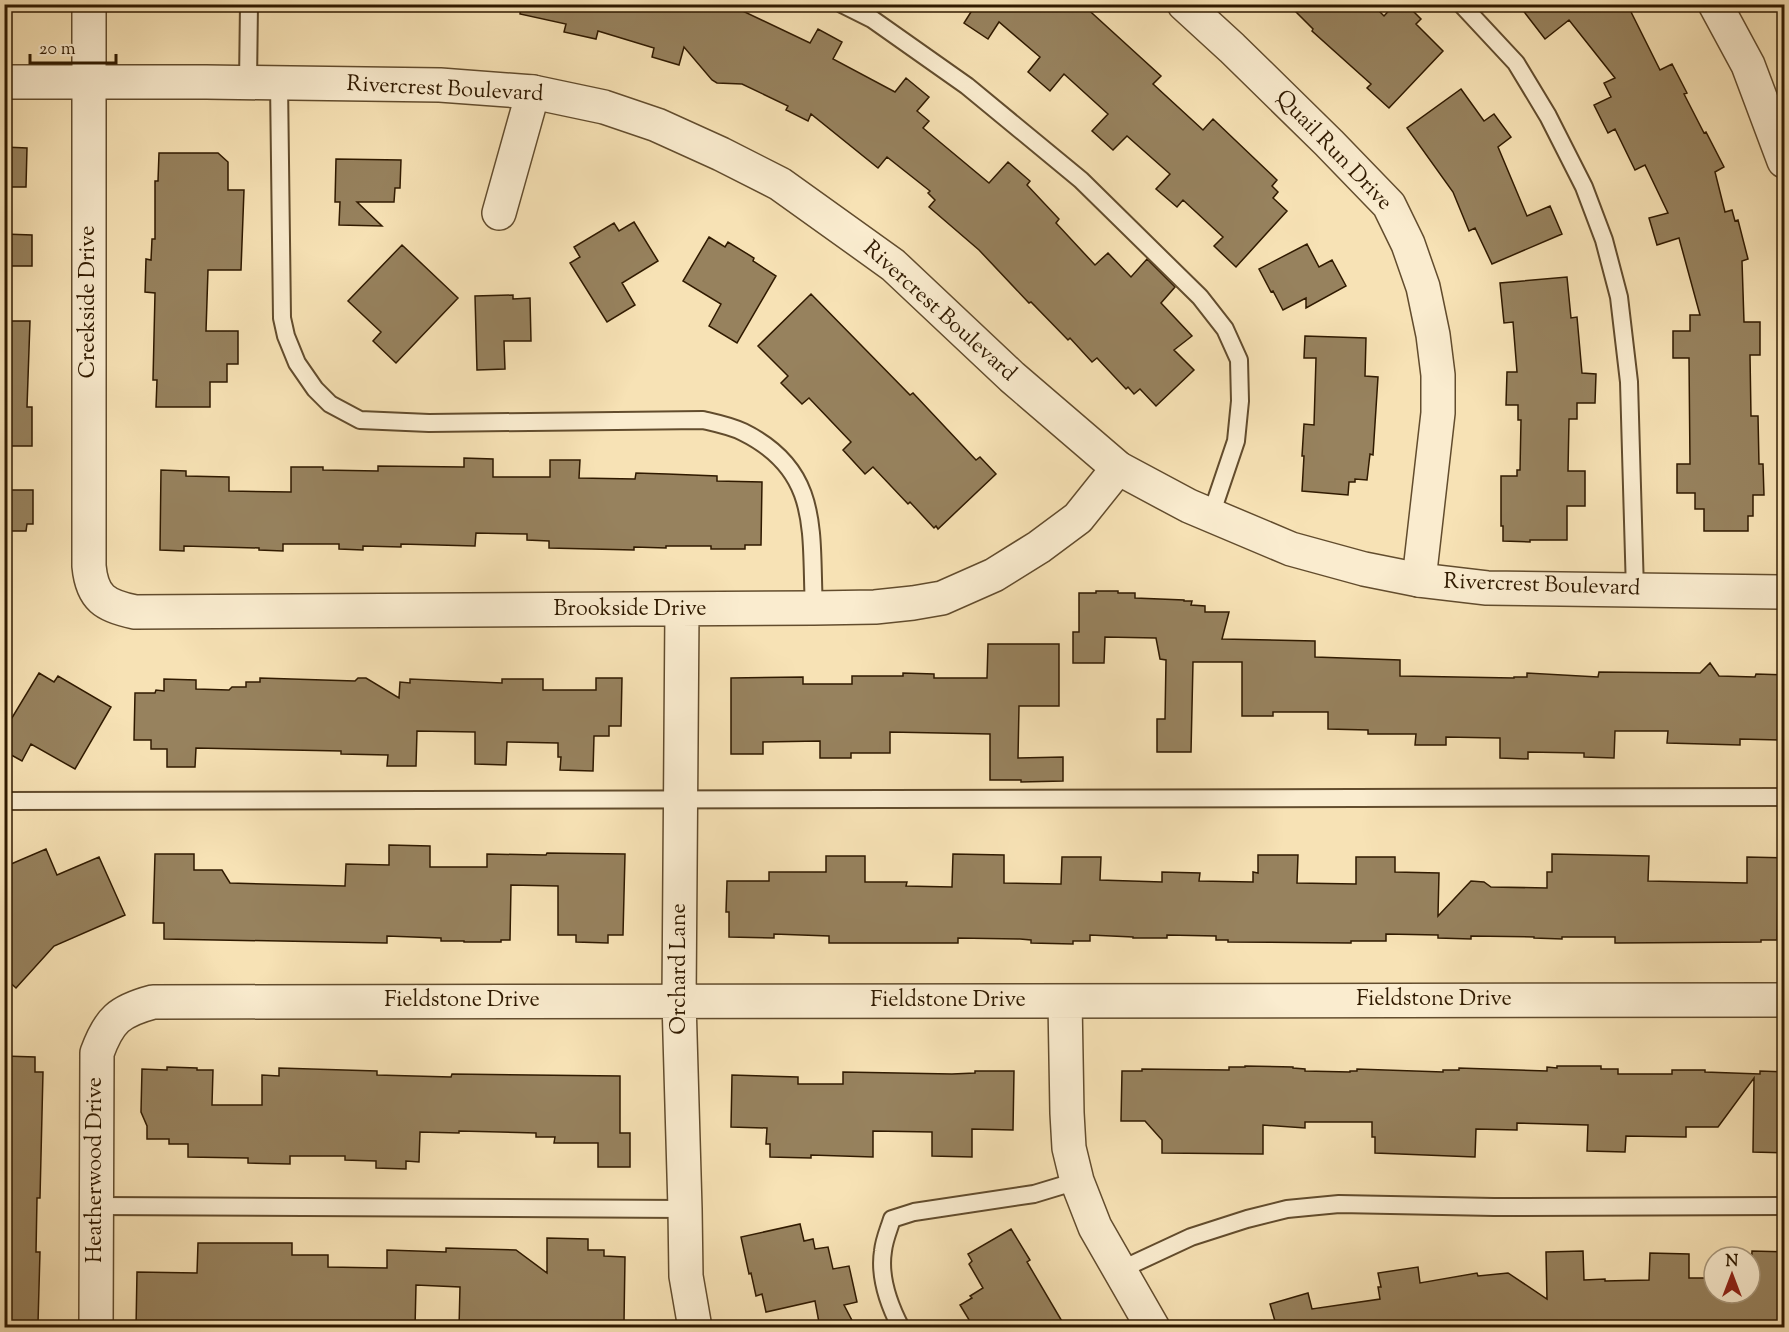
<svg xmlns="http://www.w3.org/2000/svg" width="1789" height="1332" viewBox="0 0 1789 1332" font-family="'Sorts Mill Goudy',serif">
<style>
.building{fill:#97825e;stroke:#301a00;stroke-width:1.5}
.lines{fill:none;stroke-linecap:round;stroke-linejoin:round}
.service-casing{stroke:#624c2d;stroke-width:20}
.minor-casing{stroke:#624c2d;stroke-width:36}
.tertiary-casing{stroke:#624c2d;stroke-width:36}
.service{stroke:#faeccf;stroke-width:16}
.minor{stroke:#faeccf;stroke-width:33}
.tertiary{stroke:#faeccf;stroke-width:33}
.labels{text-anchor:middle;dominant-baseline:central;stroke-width:5;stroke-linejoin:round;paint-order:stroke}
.street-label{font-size:22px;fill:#301a00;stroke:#faeccf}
</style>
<rect width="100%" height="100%" fill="#f7e2b5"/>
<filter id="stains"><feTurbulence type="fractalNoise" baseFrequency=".00333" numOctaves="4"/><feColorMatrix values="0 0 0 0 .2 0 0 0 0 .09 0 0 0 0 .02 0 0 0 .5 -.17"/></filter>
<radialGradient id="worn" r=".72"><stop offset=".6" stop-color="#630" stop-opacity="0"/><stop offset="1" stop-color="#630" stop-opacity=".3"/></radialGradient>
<path class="building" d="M 521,4 L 728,4 L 810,43 L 818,29 L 842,42 L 833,59 L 895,92 L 906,78 L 929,97 L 917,111 L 929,121 L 923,128 L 989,183 L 1008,162 L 1030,181 L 1027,185 L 1059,219 L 1056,223 L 1095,265 L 1108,253 L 1131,277 L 1147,259 L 1175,287 L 1161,303 L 1192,336 L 1174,350 L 1194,370 L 1156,406 L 1140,389 L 1134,394 L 1128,387 L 1126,389 L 1097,358 L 1092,362 L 1070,338 L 1068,340 L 1031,302 L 1029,303 L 979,250 L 929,207 L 935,200 L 928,193 L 930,191 L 887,157 L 878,168 L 811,114 L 808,121 L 786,110 L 788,106 L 742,84 L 717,83 L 712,80 L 684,47 L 679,65 L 652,57 L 654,48 L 598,31 L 596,39 L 564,32 L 566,24 L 520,14 Z
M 976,4 L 1082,4 L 1161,76 L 1153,84 L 1203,130 L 1213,119 L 1277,180 L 1272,186 L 1278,192 L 1273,198 L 1287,211 L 1236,267 L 1214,246 L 1223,237 L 1183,200 L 1177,207 L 1156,189 L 1170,174 L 1127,136 L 1113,150 L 1092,131 L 1108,114 L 1064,74 L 1050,91 L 1028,72 L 1040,57 L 999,22 L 988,39 L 964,23 Z
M 1288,4 L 1372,4 L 1384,16 L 1395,4 L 1406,4 L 1421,19 L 1416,24 L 1443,51 L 1389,108 L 1367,88 L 1371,84 L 1312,31 L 1313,29 Z
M 1518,4 L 1627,4 L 1660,70 L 1672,64 L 1687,93 L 1684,94 L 1704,133 L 1706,132 L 1724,167 L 1715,172 L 1725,212 L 1732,210 L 1735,221 L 1738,220 L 1748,259 L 1742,261 L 1744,322 L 1760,322 L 1760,355 L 1750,355 L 1751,416 L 1758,416 L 1759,464 L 1763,464 L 1764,495 L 1753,495 L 1753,516 L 1748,516 L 1748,531 L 1704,531 L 1704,509 L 1695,509 L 1695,493 L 1677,493 L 1677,464 L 1690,464 L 1689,358 L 1673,358 L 1673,331 L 1690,331 L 1690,315 L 1700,315 L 1679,238 L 1657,245 L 1649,218 L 1668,213 L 1645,165 L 1635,170 L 1615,129 L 1608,133 L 1594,105 L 1611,97 L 1604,83 L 1615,78 L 1569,20 L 1545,39 Z
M 1461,89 L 1484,121 L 1494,114 L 1511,137 L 1498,147 L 1527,216 L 1550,206 L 1562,234 L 1492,264 L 1475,228 L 1469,231 L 1453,192 L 1407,128 Z
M 4,147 L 27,148 L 26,187 L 4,187 Z
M 159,153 L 218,153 L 228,162 L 228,190 L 244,190 L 241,270 L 208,270 L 206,331 L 238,331 L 238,364 L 227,364 L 227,382 L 210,382 L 210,407 L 156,407 L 157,380 L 153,380 L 155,293 L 145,292 L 146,259 L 151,260 L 152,239 L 155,239 L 155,181 L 158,181 Z
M 336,159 L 401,160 L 400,188 L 395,188 L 394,202 L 357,202 L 382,226 L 339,225 L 340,202 L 335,202 Z
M 634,222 L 658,261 L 622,283 L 635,305 L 607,322 L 570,263 L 580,257 L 574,247 L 614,223 L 619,231 Z
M 4,234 L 32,235 L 32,266 L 4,266 Z
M 709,237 L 725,247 L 728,242 L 754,258 L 753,261 L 776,276 L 737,343 L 709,326 L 721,304 L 683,281 Z
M 1307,244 L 1319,267 L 1332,260 L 1346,286 L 1306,308 L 1306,298 L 1283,310 L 1273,291 L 1271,292 L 1259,269 Z
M 402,245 L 458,298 L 396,363 L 373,341 L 381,332 L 348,301 Z
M 1567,277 L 1571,318 L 1577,317 L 1582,373 L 1596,374 L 1595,403 L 1577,403 L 1577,419 L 1569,419 L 1568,471 L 1585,471 L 1585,506 L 1567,506 L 1567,540 L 1530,540 L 1530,542 L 1503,541 L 1503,526 L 1501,526 L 1501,476 L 1517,476 L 1517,470 L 1520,470 L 1521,420 L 1518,420 L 1518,405 L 1506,405 L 1507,372 L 1517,372 L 1513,322 L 1504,323 L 1500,283 Z
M 811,294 L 910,395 L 913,393 L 976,460 L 980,457 L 996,474 L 938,529 L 936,526 L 934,528 L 910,502 L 908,504 L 873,467 L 865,474 L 843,450 L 851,442 L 809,398 L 802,404 L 781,383 L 788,376 L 758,346 Z
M 513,295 L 513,299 L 530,298 L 531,341 L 504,341 L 505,369 L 477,370 L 475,296 Z
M 4,321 L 30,321 L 27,407 L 32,407 L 32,446 L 4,446 Z
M 1305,336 L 1366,338 L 1365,376 L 1378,377 L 1373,455 L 1370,454 L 1367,480 L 1355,479 L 1355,482 L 1349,482 L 1348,495 L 1302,491 L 1304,456 L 1302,456 L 1304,424 L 1314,425 L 1316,358 L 1304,358 Z
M 464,458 L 493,459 L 493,477 L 550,477 L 550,460 L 580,460 L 579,478 L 635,479 L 636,473 L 667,474 L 717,476 L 717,481 L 762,482 L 761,545 L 745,545 L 745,549 L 711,549 L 711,546 L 666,546 L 666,548 L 634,547 L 634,550 L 549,548 L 549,541 L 527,540 L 527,534 L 476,533 L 475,546 L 401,544 L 401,547 L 363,546 L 363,550 L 339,549 L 339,544 L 283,544 L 283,551 L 259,550 L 259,548 L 184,546 L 184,551 L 160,550 L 161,470 L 186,471 L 186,476 L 229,477 L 229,491 L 291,492 L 291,467 L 323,467 L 323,470 L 378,471 L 378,466 L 464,467 Z
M 4,490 L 33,490 L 33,524 L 27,524 L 26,531 L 4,531 Z
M 1096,591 L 1118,591 L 1118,593 L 1135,593 L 1135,598 L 1184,600 L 1184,601 L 1192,601 L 1191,605 L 1205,606 L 1205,612 L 1229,612 L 1222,639 L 1315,641 L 1315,657 L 1400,660 L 1400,676 L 1514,678 L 1514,677 L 1527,677 L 1527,673 L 1598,677 L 1599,672 L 1700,673 L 1710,663 L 1719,676 L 1755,677 L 1756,674 L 1785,675 L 1785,732 L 1780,732 L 1780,740 L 1740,739 L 1740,745 L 1667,743 L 1668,731 L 1615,731 L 1614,758 L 1584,757 L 1584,753 L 1528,752 L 1528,759 L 1500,758 L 1500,738 L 1446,737 L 1446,745 L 1415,745 L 1416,734 L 1368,734 L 1368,730 L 1328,729 L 1328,712 L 1273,712 L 1273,716 L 1242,716 L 1242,662 L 1193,662 L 1191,752 L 1157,752 L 1157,719 L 1165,719 L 1166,660 L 1160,659 L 1156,638 L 1105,637 L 1104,663 L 1073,663 L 1073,632 L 1079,632 L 1079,593 L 1096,593 Z
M 988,644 L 1059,644 L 1059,706 L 1019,706 L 1018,758 L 1063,757 L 1063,781 L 1021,782 L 1021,780 L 990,780 L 990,734 L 890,732 L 890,753 L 851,753 L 851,758 L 820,758 L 820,741 L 763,742 L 763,754 L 731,754 L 731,678 L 803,677 L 803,684 L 852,684 L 852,676 L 903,676 L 903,673 L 934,674 L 934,678 L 987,678 Z
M 39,673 L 54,682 L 58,676 L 111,707 L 75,769 L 31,744 L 22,761 L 4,751 L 4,731 Z
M 260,678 L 355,681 L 358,678 L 366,678 L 399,698 L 400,682 L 410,683 L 410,679 L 502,683 L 502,679 L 543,679 L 543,690 L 596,690 L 596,678 L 622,678 L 621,726 L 609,726 L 609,736 L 594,736 L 593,771 L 560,770 L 561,757 L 558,757 L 558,743 L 507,742 L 506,765 L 475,764 L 475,732 L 417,731 L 416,766 L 387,766 L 388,755 L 341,754 L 341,751 L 196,748 L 195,767 L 167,767 L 167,749 L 151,749 L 151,740 L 134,740 L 135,693 L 155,693 L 156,690 L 164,691 L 164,679 L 196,680 L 196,689 L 229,690 L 232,687 L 246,687 L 246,682 L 260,682 Z
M 389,845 L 430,846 L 430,867 L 487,867 L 487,854 L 546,855 L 547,853 L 625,854 L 623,935 L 608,935 L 608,943 L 576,942 L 576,935 L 558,935 L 558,886 L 511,885 L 510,940 L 501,940 L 501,942 L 464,942 L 464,941 L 441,941 L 441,938 L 387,936 L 387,943 L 164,939 L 164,923 L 153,923 L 155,854 L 194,854 L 194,870 L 222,870 L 230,883 L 345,886 L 346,864 L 389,865 Z
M 46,849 L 57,875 L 99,857 L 125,915 L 54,946 L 16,988 L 4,977 L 4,867 Z
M 953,854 L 1004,855 L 1004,883 L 1061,884 L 1062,857 L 1101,857 L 1100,880 L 1162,882 L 1162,872 L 1200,873 L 1199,881 L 1253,882 L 1253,872 L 1258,873 L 1258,855 L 1298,855 L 1297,883 L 1356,884 L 1356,857 L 1395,857 L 1395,872 L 1439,873 L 1438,916 L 1471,881 L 1484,882 L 1491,887 L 1547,888 L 1547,872 L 1552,872 L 1552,854 L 1649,856 L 1648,881 L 1747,883 L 1747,857 L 1785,858 L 1785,888 L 1778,887 L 1777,940 L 1761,940 L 1761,942 L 1615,943 L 1615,937 L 1562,937 L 1562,939 L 1534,938 L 1534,937 L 1471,936 L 1471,939 L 1438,938 L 1438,935 L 1386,934 L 1386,941 L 1351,941 L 1351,943 L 1228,942 L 1228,940 L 1216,940 L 1216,936 L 1167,935 L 1167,938 L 1133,938 L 1133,937 L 1090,935 L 1090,941 L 1073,941 L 1073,944 L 1031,943 L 1031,940 L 1020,939 L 958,938 L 958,943 L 829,943 L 829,936 L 774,934 L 774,938 L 729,937 L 729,912 L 726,912 L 727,881 L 769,881 L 769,872 L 826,872 L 826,856 L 865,856 L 865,882 L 907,882 L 906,886 L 952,887 Z
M 4,1056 L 35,1057 L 35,1072 L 43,1072 L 40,1198 L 37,1198 L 36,1252 L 40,1252 L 38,1323 L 7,1322 L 7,1317 L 4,1317 Z
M 1245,1066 L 1293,1067 L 1293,1068 L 1305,1069 L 1305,1071 L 1350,1072 L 1350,1071 L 1357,1071 L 1357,1069 L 1443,1072 L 1443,1070 L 1459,1070 L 1459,1068 L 1547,1071 L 1547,1067 L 1557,1068 L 1557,1066 L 1601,1066 L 1601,1069 L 1618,1069 L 1618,1074 L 1672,1074 L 1672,1070 L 1705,1070 L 1705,1072 L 1760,1074 L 1760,1071 L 1785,1072 L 1785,1153 L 1753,1152 L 1754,1078 L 1718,1127 L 1686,1127 L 1686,1137 L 1626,1136 L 1625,1152 L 1587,1151 L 1588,1125 L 1517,1123 L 1517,1130 L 1476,1129 L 1475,1157 L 1375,1153 L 1375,1137 L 1372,1137 L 1372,1122 L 1305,1122 L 1305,1128 L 1263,1125 L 1263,1154 L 1162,1153 L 1162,1140 L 1145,1121 L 1121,1121 L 1122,1071 L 1142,1071 L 1142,1069 L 1229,1070 L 1229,1067 L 1245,1067 Z
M 167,1067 L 197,1068 L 197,1070 L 213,1070 L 212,1105 L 262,1105 L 262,1075 L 279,1076 L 279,1068 L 377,1071 L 377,1075 L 451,1077 L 452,1074 L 620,1076 L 620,1133 L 630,1133 L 630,1167 L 598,1167 L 598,1143 L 554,1143 L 555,1137 L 536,1137 L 536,1133 L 459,1131 L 459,1133 L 420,1132 L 419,1162 L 406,1161 L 406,1169 L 376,1168 L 376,1161 L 345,1160 L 345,1156 L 290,1156 L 290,1164 L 248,1163 L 248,1158 L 188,1157 L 188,1144 L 169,1144 L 169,1139 L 147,1139 L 147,1126 L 141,1112 L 142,1069 L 167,1070 Z
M 975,1071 L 1014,1071 L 1013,1130 L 972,1129 L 972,1157 L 932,1156 L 932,1132 L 873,1131 L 873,1157 L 811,1155 L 811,1158 L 770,1157 L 770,1144 L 766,1144 L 767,1128 L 731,1127 L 732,1075 L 798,1077 L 798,1084 L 843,1084 L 843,1072 L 952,1074 L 975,1073 Z
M 800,1224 L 804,1241 L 813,1239 L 815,1249 L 828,1247 L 833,1269 L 849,1266 L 857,1302 L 844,1305 L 856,1328 L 820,1328 L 815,1301 L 766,1312 L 762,1294 L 756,1296 L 751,1273 L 749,1274 L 741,1237 Z
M 1011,1229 L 1030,1260 L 1027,1262 L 1066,1328 L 974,1328 L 960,1305 L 972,1298 L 970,1296 L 983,1288 L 969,1264 L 972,1261 L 968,1254 Z
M 547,1238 L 588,1239 L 588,1250 L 604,1250 L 604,1256 L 625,1257 L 624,1323 L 603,1322 L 603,1328 L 459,1328 L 460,1287 L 416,1285 L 415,1328 L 136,1328 L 137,1272 L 197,1273 L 198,1243 L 292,1243 L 292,1255 L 328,1255 L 328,1267 L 387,1268 L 387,1250 L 446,1252 L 446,1248 L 516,1250 L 547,1273 Z
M 1583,1251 L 1584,1280 L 1605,1279 L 1605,1281 L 1649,1280 L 1650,1253 L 1689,1254 L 1689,1278 L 1714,1278 L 1714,1293 L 1750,1293 L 1752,1251 L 1785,1252 L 1785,1328 L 1277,1328 L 1270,1304 L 1308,1293 L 1312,1309 L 1380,1299 L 1378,1287 L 1381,1287 L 1378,1273 L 1418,1267 L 1420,1283 L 1477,1273 L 1478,1276 L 1508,1273 L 1547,1299 L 1546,1252 Z"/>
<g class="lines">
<g class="service-casing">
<path id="service" d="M 842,4 L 872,19 L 967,86 L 1081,180 L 1200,297 L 1225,329 L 1239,360 L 1240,401 L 1236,441 L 1211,515
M 1461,4 L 1516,63 L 1548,116 L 1584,187 L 1604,240 L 1619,297 L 1629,382 L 1635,591
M 248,83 L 249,4
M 279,83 L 282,318 L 286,336 L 297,363 L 315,389 L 330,404 L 360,420 L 429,423 L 703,420 C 716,423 731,426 743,432 C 822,471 810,533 814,608
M 4,801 L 1784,797
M 96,1206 L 685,1209
M 1120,1270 L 1191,1237 L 1247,1219 L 1287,1209 L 1339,1204 L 1494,1207 L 1784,1206
M 901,1328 C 889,1305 879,1276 883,1251 C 884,1240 889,1229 892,1219 L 914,1212 L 1034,1194 L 1077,1181"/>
</g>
<g class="minor-casing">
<path id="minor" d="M 89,4 L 89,566 C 92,598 105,606 135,612 L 814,608 L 875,607 L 913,603 L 942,598 L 994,575 L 1039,547 L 1078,518 L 1118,468
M 1184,4 L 1232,48 L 1329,143 L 1389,205 L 1408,244 L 1423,287 L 1433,335 L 1438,375 L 1438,413 L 1419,580
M 499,213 L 533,92
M 682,610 L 679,1001 L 685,1209 L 686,1276 L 695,1328
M 1065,1001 L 1067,1113 L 1069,1148 L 1077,1181 L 1095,1227 L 1153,1328
M 96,1328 L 97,1053 C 109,1020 119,1011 153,1002 L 1784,1000"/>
</g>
<g class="tertiary-casing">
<path id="tertiary" d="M 1715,4 L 1748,65 L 1784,161
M 4,82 L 206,82 L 440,85 L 533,92 L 604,107 L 657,125 L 721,154 L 780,184 L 893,265 L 1012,377 L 1118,468 L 1189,506 L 1291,549 L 1364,569 L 1419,580 L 1487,588 L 1784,592"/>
</g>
<use href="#service" class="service"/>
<use href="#minor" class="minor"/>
<use href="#tertiary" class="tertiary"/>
</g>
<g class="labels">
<g class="street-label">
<text transform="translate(445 90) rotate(3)">Rivercrest Boulevard</text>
<text transform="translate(1333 151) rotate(46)">Quail Run Drive</text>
<text transform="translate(89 302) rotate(-90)">Creekside Drive</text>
<text transform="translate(939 312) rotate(42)">Rivercrest Boulevard</text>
<text transform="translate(1542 586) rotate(2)">Rivercrest Boulevard</text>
<text x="630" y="610">Brookside Drive</text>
<text transform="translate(680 969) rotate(-90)">Orchard Lane</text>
<text x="1434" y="1000">Fieldstone Drive</text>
<text x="462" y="1001">Fieldstone Drive</text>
<text x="948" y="1001">Fieldstone Drive</text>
<text transform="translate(96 1170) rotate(-90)">Heatherwood Drive</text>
</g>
</g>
<rect width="1789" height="1332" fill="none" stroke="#f7e2b5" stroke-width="24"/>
<rect x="6" y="6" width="1777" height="1320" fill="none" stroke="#301a00" stroke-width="3"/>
<rect x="12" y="12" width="1765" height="1308" fill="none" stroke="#301a00" stroke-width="1.5"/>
<g transform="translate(1732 1275)"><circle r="28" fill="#faeccf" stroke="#a9987c" stroke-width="1.5"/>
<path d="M0-4.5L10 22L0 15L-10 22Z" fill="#8f2418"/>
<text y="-9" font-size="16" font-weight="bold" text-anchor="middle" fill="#301a00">N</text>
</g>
<path d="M30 54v9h86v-9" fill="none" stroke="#301a00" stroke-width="3"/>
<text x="39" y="54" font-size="18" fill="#301a00" stroke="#faeccf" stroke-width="4.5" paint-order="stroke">20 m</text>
<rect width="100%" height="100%" filter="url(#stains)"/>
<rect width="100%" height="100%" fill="url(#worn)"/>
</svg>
